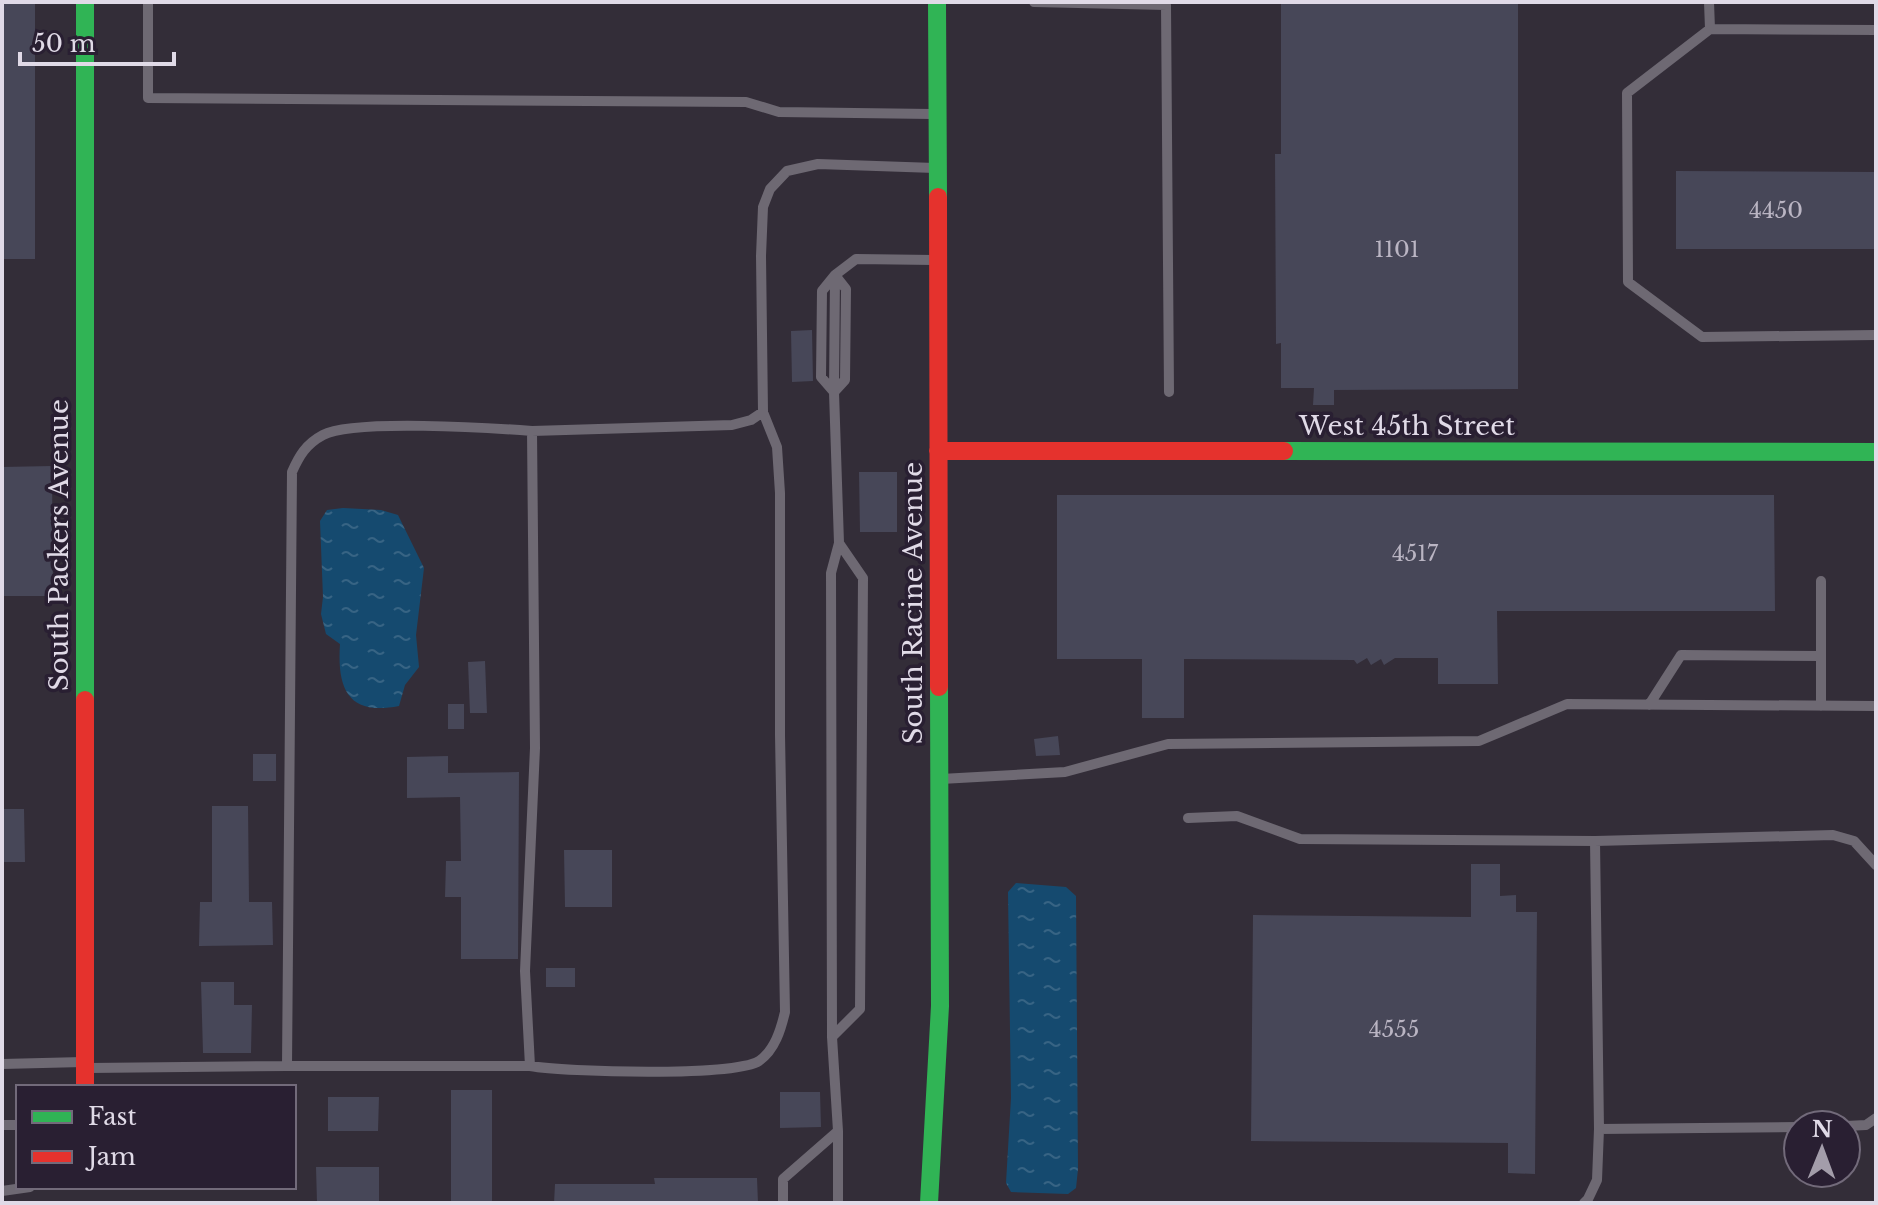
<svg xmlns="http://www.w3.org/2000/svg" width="1878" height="1205" viewBox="0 0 1878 1205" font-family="'Libre Baskerville',serif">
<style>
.water{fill:url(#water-ripples)}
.building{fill:#474758}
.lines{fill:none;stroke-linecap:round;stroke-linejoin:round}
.lane{stroke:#6e6973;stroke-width:10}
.fast{stroke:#30b455;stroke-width:18}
.jam{stroke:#e5322d;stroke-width:18}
.labels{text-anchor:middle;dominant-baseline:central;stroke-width:7;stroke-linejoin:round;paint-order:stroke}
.number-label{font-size:22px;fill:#bab5c3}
.street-label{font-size:26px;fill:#e0dae7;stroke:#291f32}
</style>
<defs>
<pattern id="water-ripples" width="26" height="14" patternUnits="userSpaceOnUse" patternTransform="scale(2)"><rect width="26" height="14" fill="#154a6f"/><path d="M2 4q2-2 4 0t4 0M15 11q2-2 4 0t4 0" fill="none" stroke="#376484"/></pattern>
</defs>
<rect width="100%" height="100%" fill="#332d38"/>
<path class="water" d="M 343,508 L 381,510 L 398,515 L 424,568 L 416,635 L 419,667 L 405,685 L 399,706 C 348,716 337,689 340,644 L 326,634 L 321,614 L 323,597 L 320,521 L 327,510 Z
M 1016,883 L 1066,887 L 1076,896 L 1078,1169 L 1076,1188 L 1068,1194 L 1011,1192 L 1006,1183 L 1011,1098 L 1008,892 Z"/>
<path class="building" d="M 2,2 L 35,2 L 35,259 L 2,259 Z
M 1281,2 L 1518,2 L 1518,389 L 1334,390 L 1334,405 L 1313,405 L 1314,388 L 1281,388 L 1281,343 L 1276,344 L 1275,154 L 1281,154 Z
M 1676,171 L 1876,172 L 1876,249 L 1676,249 Z
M 812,330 L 813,381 L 792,382 L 791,331 Z
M 52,466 L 53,596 L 2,596 L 2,467 Z
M 859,472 L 897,472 L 897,532 L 860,532 Z
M 1057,495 L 1774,495 L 1775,611 L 1497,611 L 1498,684 L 1438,684 L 1438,658 L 1395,658 L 1384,665 L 1381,659 L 1371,665 L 1367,658 L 1357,664 L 1354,660 L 1184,659 L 1184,718 L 1142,718 L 1142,659 L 1057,659 Z
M 485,661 L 487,713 L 470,713 L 468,662 Z
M 448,704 L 464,704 L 464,729 L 448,729 Z
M 1058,736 L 1060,755 L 1036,756 L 1034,739 Z
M 253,754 L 276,754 L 276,781 L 253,781 Z
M 448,756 L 448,773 L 519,772 L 518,959 L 461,959 L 461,897 L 445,897 L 446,861 L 461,861 L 460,797 L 407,798 L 407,757 Z
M 212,806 L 248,806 L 249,902 L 272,902 L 273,945 L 199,946 L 200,902 L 212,902 Z
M 2,809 L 24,809 L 25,862 L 2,862 Z
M 564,850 L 612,850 L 612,907 L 565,907 Z
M 1471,864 L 1500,864 L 1500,896 L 1516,895 L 1516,912 L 1537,912 L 1535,1174 L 1508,1173 L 1508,1143 L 1251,1141 L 1253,915 L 1471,917 Z
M 546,968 L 575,968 L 575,987 L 546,987 Z
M 201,982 L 234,982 L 234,1005 L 252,1005 L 251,1053 L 203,1053 Z
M 451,1090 L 492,1090 L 492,1203 L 451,1203 Z
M 780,1092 L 820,1092 L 821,1127 L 780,1128 Z
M 328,1097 L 379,1097 L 378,1131 L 328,1131 Z
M 316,1167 L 379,1167 L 379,1203 L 317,1203 Z
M 654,1178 L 757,1178 L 758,1203 L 554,1203 L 555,1184 L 655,1184 Z"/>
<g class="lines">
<path class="lane" d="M 148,2 L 148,98 L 746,102 L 779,112 L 932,114
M 1034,2 L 1166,5 L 1169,392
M 1709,2 L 1710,29 L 1627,93 L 1628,282 L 1702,337 L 1876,335
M 1710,29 L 1876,30
M 835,275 L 846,289 L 845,380 L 834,392 L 821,377 L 822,291 Z
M 763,412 L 777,447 L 780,493 L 780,735 L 785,1012 C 781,1029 775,1050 759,1061 C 734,1077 565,1072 530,1066 L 525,971 L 535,748 L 532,431 L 732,425 L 751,420 L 763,412 L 761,256 L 763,207 L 770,189 L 787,171 L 818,164 L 935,168
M 1649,705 L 1681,655 L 1821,656
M 1821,706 L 1821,581
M 941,779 L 1065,772 L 1168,744 L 1479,741 L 1567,704 L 1876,706
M 1188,818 L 1237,816 L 1300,839 L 1595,841 L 1599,1129 L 1597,1180 L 1588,1199 L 1584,1203
M 1595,841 L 1833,835 L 1854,841 L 1876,865
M 832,1037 L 860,1009 L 863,578 L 839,543
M 2,1064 L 83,1062
M 530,1066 L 287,1066 L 292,472 C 299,456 306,444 323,435 C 352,419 492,428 532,431
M 89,1068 L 287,1066
M 2,1125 L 18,1125
M 1846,1126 L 1866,1125 L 1876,1118
M 1599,1129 L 1798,1127
M 2,1191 L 30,1187
M 783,1203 L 783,1179 L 838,1131
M 838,1203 L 838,1131 L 832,1037 L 831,573 L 839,543 L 834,392 L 835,275 L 856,259 L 934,260"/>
<path class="fast" d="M 85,2 L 85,700
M 937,2 L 938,197
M 1284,451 L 1876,452
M 929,1203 L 940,1006 L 939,687"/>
<path class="jam" d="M 938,197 L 939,687
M 938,451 L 1284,451
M 85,700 L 85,1087"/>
</g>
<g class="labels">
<g class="number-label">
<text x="1776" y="210">4450</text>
<text x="1397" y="249">1101</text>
<text x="1415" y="553">4517</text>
<text x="1394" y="1029">4555</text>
</g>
<g class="street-label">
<text x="1407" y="426">West 45th Street</text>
<text transform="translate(59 545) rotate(-90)">South Packers Avenue</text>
<text transform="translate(913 603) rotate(-90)">South Racine Avenue</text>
</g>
</g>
<rect width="1878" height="1205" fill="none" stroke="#e0dae7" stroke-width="8"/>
<rect x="16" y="1085" width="280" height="104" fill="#291f32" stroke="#726a7a" stroke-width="2"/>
<rect x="32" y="1111" width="40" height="12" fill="#30b455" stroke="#726a7a" stroke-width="2"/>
<text x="88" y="1125" font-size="24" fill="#e0dae7">Fast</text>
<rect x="32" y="1151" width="40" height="12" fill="#e5322d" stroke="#726a7a" stroke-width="2"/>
<text x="88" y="1165" font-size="24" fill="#e0dae7">Jam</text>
<g transform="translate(1822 1149) rotate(1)"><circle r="38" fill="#291f32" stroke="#726a7a" stroke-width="2"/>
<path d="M0-6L14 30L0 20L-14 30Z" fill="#a39daa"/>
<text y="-12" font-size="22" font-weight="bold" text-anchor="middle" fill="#e0dae7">N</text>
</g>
<path d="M20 52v12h154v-12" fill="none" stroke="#e0dae7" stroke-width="4"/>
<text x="32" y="52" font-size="24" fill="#e0dae7" stroke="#291f32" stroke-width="6" paint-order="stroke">50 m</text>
</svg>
